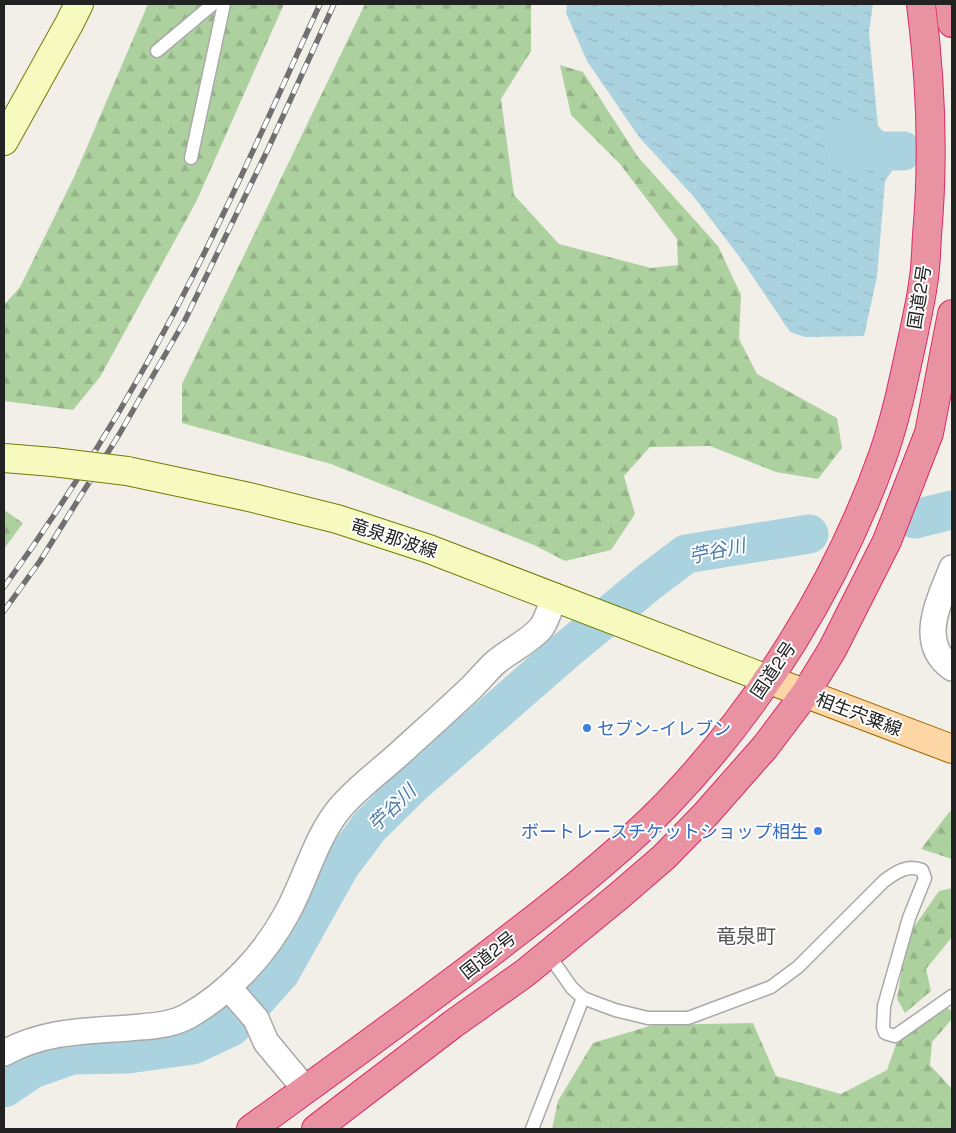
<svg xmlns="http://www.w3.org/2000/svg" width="956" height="1133" viewBox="0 0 956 1133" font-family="'Space Grotesk','Noto Sans JP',sans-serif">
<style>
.forest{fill:url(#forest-firs)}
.water{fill:url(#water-ripples)}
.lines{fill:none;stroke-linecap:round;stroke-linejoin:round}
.river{stroke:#aad3df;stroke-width:39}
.lane-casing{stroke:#a9a9a9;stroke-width:15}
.street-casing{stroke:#a9a9a9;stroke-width:28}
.secondary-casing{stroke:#707d05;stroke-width:30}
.primary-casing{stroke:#a06b00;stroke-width:30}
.highway-casing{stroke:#dc2a67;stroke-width:30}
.lane{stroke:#fff;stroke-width:12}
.street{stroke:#fff;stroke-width:25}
.secondary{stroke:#f7fabf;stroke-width:28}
.primary{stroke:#fcd6a4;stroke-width:28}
.highway{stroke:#e892a2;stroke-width:28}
.rail-casing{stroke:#707070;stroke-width:5.5}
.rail{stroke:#fff;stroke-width:4;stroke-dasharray:11;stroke-linecap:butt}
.secondary-bridge-casing{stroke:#707d05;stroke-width:30;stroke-linecap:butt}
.secondary-bridge{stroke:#f7fabf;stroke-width:28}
.shop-dot{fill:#3f7fe0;stroke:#fff;stroke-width:2}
.labels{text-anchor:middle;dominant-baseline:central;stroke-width:4;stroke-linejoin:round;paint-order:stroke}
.street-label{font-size:18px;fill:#222;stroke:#fff}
.shop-label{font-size:18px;fill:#366cbe;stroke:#fff;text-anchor:start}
.water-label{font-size:19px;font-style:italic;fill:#4a7aab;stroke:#fff}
.quarter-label{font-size:20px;fill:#555;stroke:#fff}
</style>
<defs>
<pattern id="forest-firs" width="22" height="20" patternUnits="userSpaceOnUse" patternTransform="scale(1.25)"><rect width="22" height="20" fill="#add19e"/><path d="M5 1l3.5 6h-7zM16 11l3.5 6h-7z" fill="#95b388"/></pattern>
<pattern id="water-ripples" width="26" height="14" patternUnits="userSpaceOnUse" patternTransform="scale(1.25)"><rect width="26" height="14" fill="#aad3df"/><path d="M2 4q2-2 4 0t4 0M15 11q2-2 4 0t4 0" fill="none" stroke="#92b5bf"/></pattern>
</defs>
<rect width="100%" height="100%" fill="#f2efe9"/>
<path class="forest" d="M 148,4 L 284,4 L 196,202 L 100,377 L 73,410 L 4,401 L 4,305 L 20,287 L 75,175 Z
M 365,4 L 531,4 L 531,51 L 501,99 L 514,195 L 559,244 L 651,268 L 678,265 L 677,239 L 620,164 L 571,115 L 560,65 L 583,72 L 638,157 L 718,246 L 741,295 L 739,339 L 757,374 L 837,418 L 842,448 L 818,479 L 776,472 L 710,446 L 650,447 L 624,476 L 635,514 L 611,550 L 565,561 L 534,545 L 331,464 L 182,423 L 182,384 Z
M 4,510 L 23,523 L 4,549 Z
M 950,811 L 952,812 L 952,859 L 921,849 Z
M 952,888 L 952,937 L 926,969 L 931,991 L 905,1013 L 897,999 L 907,937 L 939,891 Z
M 948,1008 L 952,1012 L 952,1019 L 932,1042 L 930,1065 L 952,1089 L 952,1129 L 552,1129 L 558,1101 L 593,1043 L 653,1025 L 753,1023 L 776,1076 L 841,1094 L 887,1070 L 901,1030 Z"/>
<path class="water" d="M 567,4 L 873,4 L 869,32 L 878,126 L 893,141 L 896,165 L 885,181 L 877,277 L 864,336 L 805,337 L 790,332 L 741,259 L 694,197 L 639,137 L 587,61 L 566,13 Z"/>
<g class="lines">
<path class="river" d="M 845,138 L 860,151 L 903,151
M 915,519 L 952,510
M 4,1088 L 32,1069 L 72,1055 L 128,1054 L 193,1045 L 231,1027 L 280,973 L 340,866 L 370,826 L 414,783 L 564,652 L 649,582 L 686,554 L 809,534"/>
<g class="lane-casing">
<path id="lane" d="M 157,51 L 213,4
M 191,158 L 224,4
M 548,954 L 572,988 L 583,998 L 615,1010 L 648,1018 L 688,1018 L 771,987 L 798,967 L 884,881 C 896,872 908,864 922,870 L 925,878 L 909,918 L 884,1006 L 883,1027 L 885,1033 L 895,1036 L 952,996
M 532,1129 L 583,998"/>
</g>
<g class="street-casing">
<path id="street" d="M 952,568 C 940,599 916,643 952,668
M 228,987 L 256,1019 L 266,1042 L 306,1090
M 4,1053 C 44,1031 84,1031 129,1028 C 149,1026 170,1026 188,1016 C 229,993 265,954 287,913 C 306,879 315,838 340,808 C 358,787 379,772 399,754 C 423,732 448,710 472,687 C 480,679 487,670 496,662 C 510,650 529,642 541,628 C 547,620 551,606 554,596"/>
</g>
<g class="secondary-casing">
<path id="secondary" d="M 4,141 L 69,24 L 79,4
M 4,458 L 53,462
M 127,471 L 249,497 L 337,519 L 429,549 L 767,679"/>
</g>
<g class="primary-casing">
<path id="primary" d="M 767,679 L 952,749"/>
</g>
<g class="highway-casing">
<path id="highway" d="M 950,4 L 952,23
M 251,1129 C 338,1066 426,1003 511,937 C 565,896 619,853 666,805 C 761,706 837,584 883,455 C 897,415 905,373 914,332 C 917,316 921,300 923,284 C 926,268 926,251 927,235 C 934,157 931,82 921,4
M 316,1129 L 453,1024 L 525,973 L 620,895 L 664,857 L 705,815 L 765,747 L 805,694 L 832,650 L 887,541 L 929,433 L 952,314"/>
</g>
<use href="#lane" class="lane"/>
<use href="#street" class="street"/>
<use href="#secondary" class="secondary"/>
<use href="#primary" class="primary"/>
<use href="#highway" class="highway"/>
<g class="rail-casing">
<path id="rail" d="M 4,587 C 67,500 125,407 175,311 C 227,211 273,107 320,4
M 4,611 L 40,561 L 120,433 L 185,320 L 268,149 L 334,4"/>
</g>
<use href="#rail" class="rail"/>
<g class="secondary-bridge-casing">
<path id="secondary-bridge" d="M 53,462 L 127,471"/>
</g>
<use href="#secondary-bridge" class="secondary-bridge"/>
</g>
<g class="shop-dot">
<circle cx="587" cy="728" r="5"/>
<circle cx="818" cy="831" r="5"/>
</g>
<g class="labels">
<g class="street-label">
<text transform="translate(919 297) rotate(-81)">国道2号</text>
<text transform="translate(394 538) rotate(18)">竜泉那波線</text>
<text transform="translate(773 670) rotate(-56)">国道2号</text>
<text transform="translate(859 714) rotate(21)">相生宍粟線</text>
<text transform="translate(488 955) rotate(-38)">国道2号</text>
</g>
<g class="shop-label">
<text x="597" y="728">セブン-イレブン</text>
<text x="808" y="831" text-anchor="end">ボートレースチケットショップ相生</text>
</g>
<g class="water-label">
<text transform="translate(717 551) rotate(-12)">苧谷川</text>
<text transform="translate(392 808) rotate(-44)">苧谷川</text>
</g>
<g class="quarter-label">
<text x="746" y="936">竜泉町</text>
</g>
</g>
<rect width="956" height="1133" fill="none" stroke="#222222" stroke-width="10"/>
</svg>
